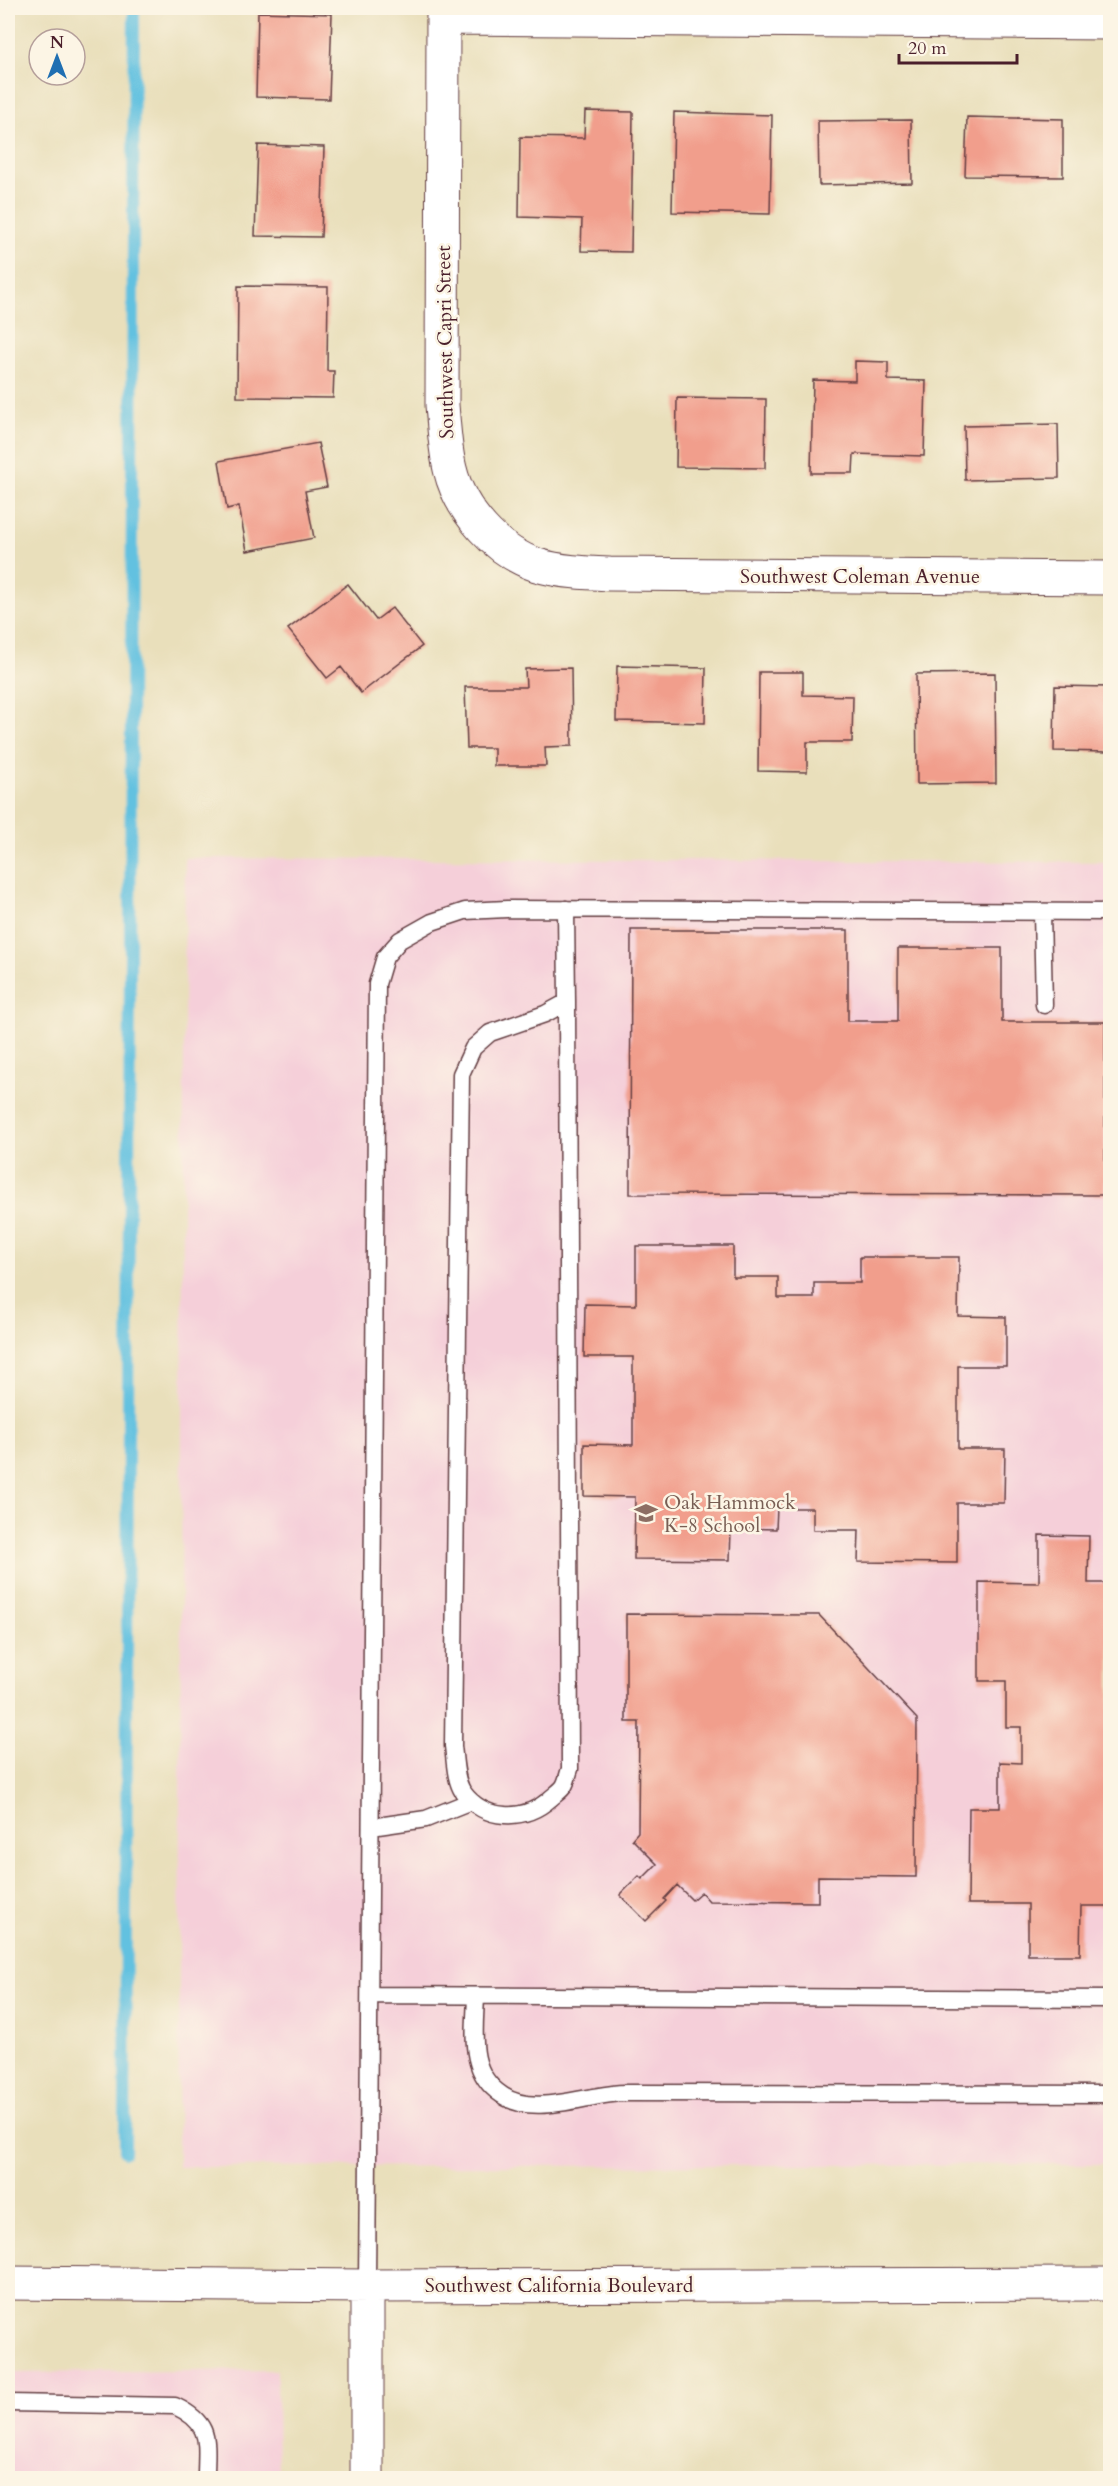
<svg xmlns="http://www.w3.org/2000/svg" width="1118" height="2486" viewBox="0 0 1118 2486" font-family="Cardo,serif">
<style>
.built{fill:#f5cfd9}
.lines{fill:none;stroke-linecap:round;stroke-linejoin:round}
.stream{stroke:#62c1e0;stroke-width:12}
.building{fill:#f19e8c}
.service-casing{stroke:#623c41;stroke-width:19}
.minor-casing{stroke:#623c41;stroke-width:35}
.tertiary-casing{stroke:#623c41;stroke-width:35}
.service{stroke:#fff;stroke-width:16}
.minor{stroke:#fff;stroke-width:33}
.tertiary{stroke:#fff;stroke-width:33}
.labels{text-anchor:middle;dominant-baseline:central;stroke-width:5;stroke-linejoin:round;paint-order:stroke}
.street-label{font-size:20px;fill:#4a1f2b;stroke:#fcf5e5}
.education-label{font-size:20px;fill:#785e54;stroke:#fcf5e5;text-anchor:start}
</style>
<rect width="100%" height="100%" fill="#fcf5e5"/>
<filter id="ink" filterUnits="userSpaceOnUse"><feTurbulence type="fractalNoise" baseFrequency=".0167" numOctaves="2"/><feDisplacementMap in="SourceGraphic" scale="12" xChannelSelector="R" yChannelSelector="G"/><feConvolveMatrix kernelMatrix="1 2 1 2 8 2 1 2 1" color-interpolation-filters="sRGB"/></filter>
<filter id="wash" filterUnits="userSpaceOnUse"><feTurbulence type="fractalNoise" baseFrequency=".008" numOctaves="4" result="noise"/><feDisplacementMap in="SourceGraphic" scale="24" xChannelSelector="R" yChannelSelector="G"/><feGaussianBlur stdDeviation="1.35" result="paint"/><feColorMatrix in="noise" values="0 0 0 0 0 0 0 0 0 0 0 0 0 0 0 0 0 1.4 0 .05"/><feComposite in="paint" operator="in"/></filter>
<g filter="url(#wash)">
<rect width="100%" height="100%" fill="#e9dfbb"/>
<path class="built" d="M 185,858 L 1110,862 L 1110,2164 L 178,2167 Z
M 277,2370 L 278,2478 L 8,2478 L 8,2373 Z"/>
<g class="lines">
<path class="stream" d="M 125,2152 L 134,8"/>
</g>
<g id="blocks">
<path class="building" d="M 258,12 L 332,14 L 329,99 L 256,97 Z
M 585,111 L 633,112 L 631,252 L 581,251 L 582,219 L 519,217 L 520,137 L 584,138 Z
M 674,112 L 772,115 L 770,214 L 672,212 Z
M 967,117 L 1063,119 L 1063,177 L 965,176 Z
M 911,120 L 912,183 L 819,185 L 818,121 Z
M 258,145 L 324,147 L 321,237 L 255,236 Z
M 238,286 L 328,287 L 327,371 L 334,371 L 333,398 L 237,397 Z
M 855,361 L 888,362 L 888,380 L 926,381 L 924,456 L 854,454 L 853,473 L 811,473 L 813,380 L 855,381 Z
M 677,398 L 766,399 L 765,468 L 676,467 Z
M 1058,424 L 1059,478 L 965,480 L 964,426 Z
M 318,443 L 327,487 L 305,491 L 314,538 L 247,551 L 239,506 L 227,509 L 219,461 Z
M 348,584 L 376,620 L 392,608 L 422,646 L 361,693 L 341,667 L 327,678 L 288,629 Z
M 617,666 L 706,668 L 705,723 L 616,721 Z
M 571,668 L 572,746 L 545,747 L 546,766 L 494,766 L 494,748 L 467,748 L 465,687 L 526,687 L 525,669 Z
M 759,672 L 803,672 L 803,695 L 853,696 L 852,742 L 807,742 L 807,772 L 758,771 Z
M 995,673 L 996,783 L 917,784 L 916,674 Z
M 1055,686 L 1110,687 L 1110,752 L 1054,751 Z
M 631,930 L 848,930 L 848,1021 L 898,1021 L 898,948 L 1002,948 L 1002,1022 L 1105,1022 L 1105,1195 L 630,1194 Z
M 1107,945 L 1110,945 L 1110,1013 L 1107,1013 Z
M 636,1246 L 733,1246 L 733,1277 L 778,1277 L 778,1298 L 814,1298 L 814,1283 L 860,1283 L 860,1257 L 959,1257 L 958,1316 L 1006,1317 L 1006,1366 L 958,1366 L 958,1449 L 1005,1449 L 1004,1503 L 957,1503 L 957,1563 L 858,1562 L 859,1530 L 813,1530 L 813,1508 L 777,1508 L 776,1529 L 731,1528 L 730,1560 L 634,1559 L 635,1497 L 584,1496 L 584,1444 L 633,1445 L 633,1357 L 584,1357 L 585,1304 L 636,1305 Z
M 1039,1535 L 1089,1536 L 1088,1583 L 1110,1583 L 1110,1906 L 1081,1906 L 1080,1955 L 1028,1955 L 1028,1904 L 968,1904 L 969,1808 L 1000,1808 L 1000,1762 L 1021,1763 L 1021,1727 L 1006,1727 L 1006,1681 L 979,1681 L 979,1582 L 1039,1583 Z
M 626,1614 L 819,1615 L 917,1719 L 916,1877 L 818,1876 L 818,1902 L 709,1901 L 701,1892 L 692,1900 L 677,1885 L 664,1899 L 666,1901 L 646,1921 L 620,1895 L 639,1876 L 642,1879 L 657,1864 L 632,1839 L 638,1832 L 639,1722 L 626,1722 Z"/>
</g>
</g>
<g filter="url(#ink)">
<use href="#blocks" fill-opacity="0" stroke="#623c41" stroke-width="1.5"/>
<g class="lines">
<g class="service-casing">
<path id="service" d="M 566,909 L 567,1002 L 570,1769 C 568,1774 567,1781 564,1786 C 561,1791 554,1795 550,1799 C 524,1822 484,1821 463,1792 C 455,1780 455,1761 453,1746 L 461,1074 L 473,1048 L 490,1033 L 545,1014 L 567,1002
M 1042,912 L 1044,1005
M 371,1827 L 426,1819 L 471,1801
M 370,1995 L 1110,1999
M 476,1996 C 475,2032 467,2072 502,2095 C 534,2118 589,2093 626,2093 C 787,2093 949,2094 1110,2094
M 367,2286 L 377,984 L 385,957 L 400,940 L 432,922 L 465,911 L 507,909 L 1110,912
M 8,2403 L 175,2406 C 213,2424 206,2442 206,2478"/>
</g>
<g class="minor-casing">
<path id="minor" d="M 443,8 L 442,405 C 444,427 445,449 450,469 C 460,511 497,552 537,565 C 560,572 586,573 610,574 L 1110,578
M 443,18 L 1110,23"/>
</g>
<g class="tertiary-casing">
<path id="tertiary" d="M 8,2283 L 367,2286 L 1110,2284
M 367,2286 L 367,2478"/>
</g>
<use href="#service" class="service"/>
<use href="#minor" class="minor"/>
<use href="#tertiary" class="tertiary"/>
</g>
</g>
<defs>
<g id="school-bare" transform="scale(1.8)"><path d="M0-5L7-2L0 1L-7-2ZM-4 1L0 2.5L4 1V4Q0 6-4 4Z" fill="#8d6e63" stroke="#fcf5e5" stroke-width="2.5" paint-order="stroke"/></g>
</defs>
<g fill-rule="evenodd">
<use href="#school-bare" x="646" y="1513"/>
</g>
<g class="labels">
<g class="street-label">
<text transform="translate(445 342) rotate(-91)">Southwest Capri Street</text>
<text x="860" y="576">Southwest Coleman Avenue</text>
<text x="559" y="2285">Southwest California Boulevard</text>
</g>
<g class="education-label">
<text x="664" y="1502">Oak Hammock<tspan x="664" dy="23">K-8 School</tspan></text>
</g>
</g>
<rect width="1118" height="2486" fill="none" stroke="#fcf5e5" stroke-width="30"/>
<g transform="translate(57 57)"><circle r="28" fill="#fcf5e5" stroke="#b59f9b" stroke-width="1.5"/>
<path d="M0-4.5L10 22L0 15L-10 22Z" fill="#1f6fb2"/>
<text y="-9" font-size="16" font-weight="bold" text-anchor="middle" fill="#4a1f2b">N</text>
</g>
<path d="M899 54v9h118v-9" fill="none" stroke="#4a1f2b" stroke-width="3"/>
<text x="908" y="54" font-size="18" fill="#4a1f2b" stroke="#fcf5e5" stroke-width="4.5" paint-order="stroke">20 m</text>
</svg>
